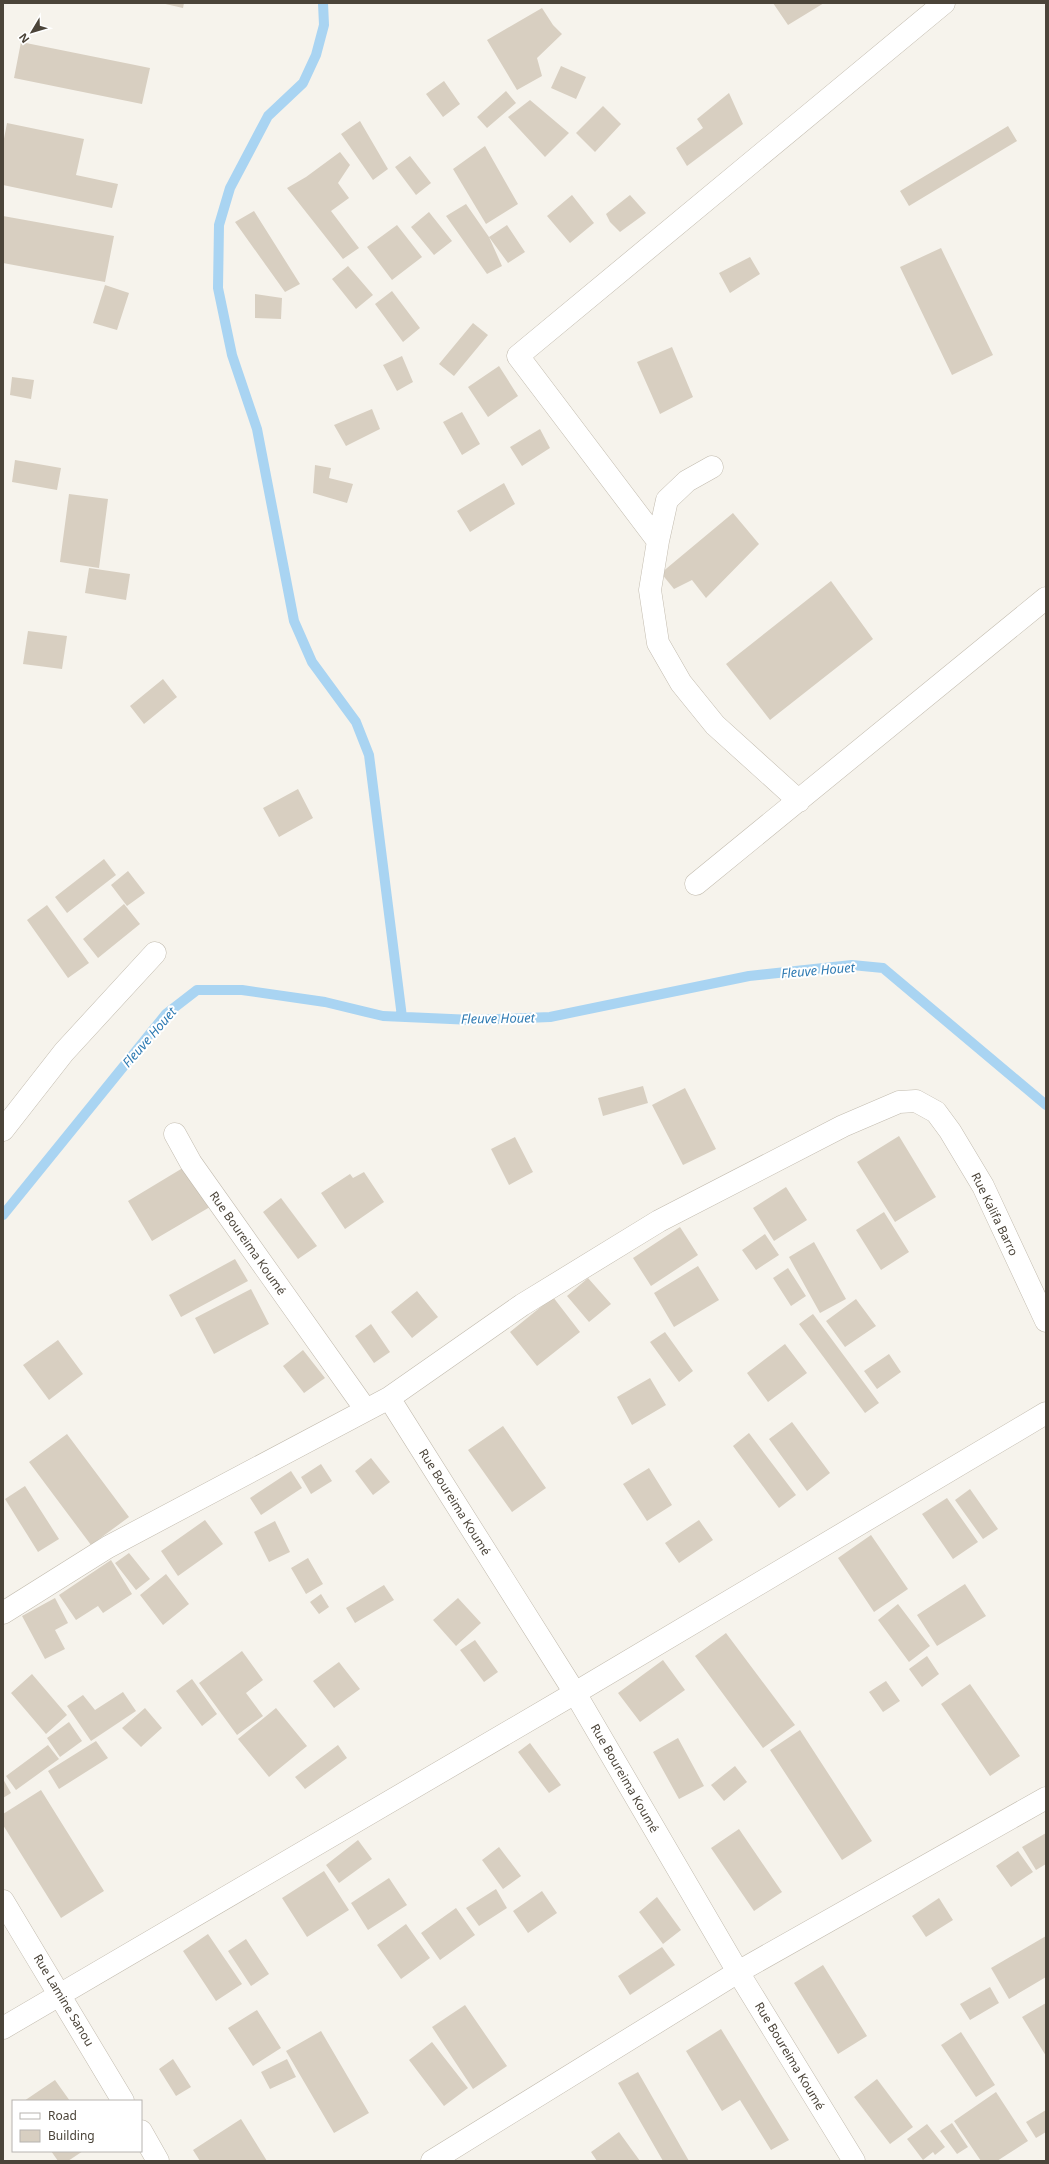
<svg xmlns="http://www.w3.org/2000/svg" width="1049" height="2164" viewBox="0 0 1049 2164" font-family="'Noto Sans',sans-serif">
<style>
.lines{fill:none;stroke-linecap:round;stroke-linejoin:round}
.stream{stroke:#a9d4f2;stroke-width:10}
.building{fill:#d8cfc1}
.street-casing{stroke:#c2bbae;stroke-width:23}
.street{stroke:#fff;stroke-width:22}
.labels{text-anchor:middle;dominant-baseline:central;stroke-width:4;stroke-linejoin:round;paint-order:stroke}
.street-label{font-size:12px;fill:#4b4439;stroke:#fff}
.water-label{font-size:13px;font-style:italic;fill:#2e7ab2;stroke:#fff}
</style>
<rect width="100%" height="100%" fill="#f6f3ec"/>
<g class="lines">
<path class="stream" d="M 323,3 L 324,25 L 316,55 L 303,83 L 268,116 L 230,188 L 219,225 L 218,288 L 232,355 L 257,429 L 294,621 L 312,662 L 356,722 L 369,755 L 402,1017
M 3,1215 L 166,1014 L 197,990 L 242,990 L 325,1002 L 383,1016 L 473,1020 L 550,1017 L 749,976 L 852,965 L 883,968 L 1046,1105"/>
</g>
<path class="building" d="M 161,3 L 184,3 L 183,8 Z
M 773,3 L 824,3 L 788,25 Z
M 542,8 L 553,25 L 562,34 L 537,58 L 542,76 L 517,90 L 487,40 Z
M 21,42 L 150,68 L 142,104 L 14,78 Z
M 561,66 L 586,77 L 576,99 L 551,88 Z
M 444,81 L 460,104 L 443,117 L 426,94 Z
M 506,91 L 516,103 L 487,128 L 477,117 Z
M 729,93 L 743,124 L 687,166 L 676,148 L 703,128 L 697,119 Z
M 530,100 L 569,133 L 545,157 L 508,117 Z
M 603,106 L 621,124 L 595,152 L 576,133 Z
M 360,121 L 388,169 L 373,180 L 341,134 Z
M 7,123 L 84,139 L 76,175 L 118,184 L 112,208 L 3,185 L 3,144 Z
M 1008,126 L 1017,141 L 909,206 L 900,191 Z
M 485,146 L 518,204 L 486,224 L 453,169 Z
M 340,152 L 350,165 L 338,183 L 349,198 L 331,211 L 359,248 L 343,259 L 287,188 L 306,177 Z
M 410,156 L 431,183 L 416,195 L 395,167 Z
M 572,195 L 594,223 L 570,243 L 547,216 Z
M 630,195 L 646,213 L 620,232 L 610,222 L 606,214 Z
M 466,204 L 489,237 L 507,225 L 525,252 L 508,263 L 489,237 L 502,266 L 487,274 L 446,216 Z
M 254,211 L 300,284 L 285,292 L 235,222 Z
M 429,212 L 452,241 L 434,255 L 411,227 Z
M 3,216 L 114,236 L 105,282 L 3,263 Z
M 397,225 L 422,257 L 392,280 L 367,247 Z
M 941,248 L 993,355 L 952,375 L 900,267 Z
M 750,257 L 760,274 L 730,293 L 719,273 Z
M 348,266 L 373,295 L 356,309 L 332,279 Z
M 105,285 L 129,293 L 117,330 L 93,323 Z
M 392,291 L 420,328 L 403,342 L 375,304 Z
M 255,294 L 282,298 L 281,319 L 255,318 Z
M 473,323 L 488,335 L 454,376 L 439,364 Z
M 672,347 L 693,397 L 660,414 L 637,362 Z
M 402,356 L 413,382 L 397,391 L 383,365 Z
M 499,366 L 518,396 L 488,417 L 468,387 Z
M 12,377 L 34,380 L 31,399 L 10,395 Z
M 372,409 L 380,429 L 346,446 L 334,425 Z
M 462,412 L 480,444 L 462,455 L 443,422 Z
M 540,429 L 550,448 L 522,466 L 510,447 Z
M 15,460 L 61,468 L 57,490 L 12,482 Z
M 315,465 L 331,468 L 329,478 L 353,484 L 347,503 L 313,493 Z
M 504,483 L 515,504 L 470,532 L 457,511 Z
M 69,494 L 108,499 L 99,568 L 60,562 Z
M 733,513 L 759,544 L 706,598 L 692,580 L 674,589 L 661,573 Z
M 89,568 L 130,574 L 126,600 L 85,593 Z
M 831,581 L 873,639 L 770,720 L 726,664 Z
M 28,631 L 67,636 L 62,669 L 23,664 Z
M 163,679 L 177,697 L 144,724 L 130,706 Z
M 298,789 L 313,818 L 279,837 L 263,808 Z
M 104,859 L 116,875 L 67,913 L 55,897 Z
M 128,871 L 145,893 L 127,906 L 111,885 Z
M 124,904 L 140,924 L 98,958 L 83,939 Z
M 47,905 L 89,963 L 68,978 L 27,920 Z
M 643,1086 L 648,1103 L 603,1116 L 598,1098 Z
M 685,1088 L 716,1149 L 683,1165 L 652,1105 Z
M 899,1136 L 936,1197 L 895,1222 L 857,1162 Z
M 515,1137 L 533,1172 L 509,1185 L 491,1149 Z
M 191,1163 L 215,1204 L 152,1241 L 128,1201 Z
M 364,1172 L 384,1202 L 345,1229 L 321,1193 L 350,1174 L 353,1178 Z
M 786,1187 L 807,1220 L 774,1241 L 753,1208 Z
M 281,1198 L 317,1246 L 298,1259 L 263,1212 Z
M 884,1212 L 909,1252 L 881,1270 L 856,1230 Z
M 680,1227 L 698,1255 L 651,1286 L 633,1258 Z
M 765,1234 L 779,1255 L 756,1270 L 742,1250 Z
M 814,1242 L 846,1299 L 820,1313 L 789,1257 Z
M 235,1259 L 248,1281 L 181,1317 L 169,1295 Z
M 698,1266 L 719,1300 L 674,1327 L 654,1293 Z
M 788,1268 L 806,1296 L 791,1306 L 773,1278 Z
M 588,1278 L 611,1304 L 589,1322 L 567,1296 Z
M 251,1289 L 269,1324 L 214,1354 L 195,1318 Z
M 417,1291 L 438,1317 L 412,1338 L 391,1312 Z
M 553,1297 L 580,1332 L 537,1366 L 510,1332 Z
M 856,1299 L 876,1326 L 845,1347 L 826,1321 Z
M 813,1314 L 879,1403 L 865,1413 L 799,1324 Z
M 371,1324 L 390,1352 L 374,1363 L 355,1336 Z
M 665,1332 L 693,1371 L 679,1382 L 650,1342 Z
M 58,1340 L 83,1374 L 49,1400 L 23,1365 Z
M 785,1344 L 807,1373 L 768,1402 L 747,1373 Z
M 303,1350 L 325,1378 L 304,1393 L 283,1366 Z
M 889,1354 L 901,1372 L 877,1389 L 864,1371 Z
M 650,1378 L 666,1405 L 632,1425 L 617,1397 Z
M 792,1422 L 830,1473 L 807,1491 L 769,1439 Z
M 503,1426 L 546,1488 L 512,1512 L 468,1450 Z
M 749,1433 L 796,1495 L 779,1508 L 733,1446 Z
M 67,1434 L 129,1517 L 91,1545 L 29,1462 Z
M 371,1458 L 390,1482 L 373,1495 L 355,1471 Z
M 321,1464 L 332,1481 L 311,1494 L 301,1477 Z
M 649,1468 L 672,1505 L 647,1521 L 623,1484 Z
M 291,1471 L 302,1488 L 261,1515 L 250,1498 Z
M 25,1486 L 59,1539 L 38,1552 L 5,1499 Z
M 970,1489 L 998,1529 L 983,1539 L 955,1500 Z
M 947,1498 L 978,1542 L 953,1559 L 922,1514 Z
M 205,1520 L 223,1544 L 178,1576 L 161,1551 Z
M 699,1520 L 713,1540 L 679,1563 L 665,1543 Z
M 275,1521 L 290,1552 L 269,1562 L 254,1532 Z
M 871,1535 L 908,1589 L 874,1612 L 838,1558 Z
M 129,1553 L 150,1579 L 136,1590 L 115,1563 Z
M 308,1558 L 323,1584 L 306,1594 L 291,1568 Z
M 111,1560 L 132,1594 L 103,1613 L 98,1606 L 76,1620 L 59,1595 Z
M 166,1574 L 189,1604 L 163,1625 L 140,1595 Z
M 965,1584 L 986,1616 L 937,1646 L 917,1615 Z
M 384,1585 L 394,1600 L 355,1623 L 346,1608 Z
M 321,1594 L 329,1607 L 319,1614 L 310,1602 Z
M 55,1598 L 68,1623 L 55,1630 L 65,1649 L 45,1659 L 22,1616 Z
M 458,1598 L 481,1623 L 456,1646 L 433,1620 Z
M 898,1604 L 930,1646 L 909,1662 L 878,1620 Z
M 726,1633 L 795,1725 L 763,1748 L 695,1656 Z
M 475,1640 L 498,1672 L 484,1682 L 460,1650 Z
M 242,1651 L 263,1680 L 246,1693 L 263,1716 L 237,1735 L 199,1683 Z
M 927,1656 L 939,1674 L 922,1687 L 909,1669 Z
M 663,1660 L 685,1690 L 640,1722 L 618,1693 Z
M 339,1662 L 360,1689 L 334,1708 L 313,1681 Z
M 32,1674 L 67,1715 L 46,1734 L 11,1693 Z
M 192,1679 L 217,1714 L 202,1726 L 176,1691 Z
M 886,1681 L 900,1701 L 883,1712 L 869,1692 Z
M 970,1684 L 1020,1756 L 990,1776 L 941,1704 Z
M 123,1692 L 136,1711 L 91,1741 L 67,1706 L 83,1695 L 95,1710 Z
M 145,1708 L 162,1728 L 141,1747 L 122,1728 Z
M 276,1708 L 307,1746 L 269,1777 L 238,1739 Z
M 69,1722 L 82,1741 L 60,1757 L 47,1738 Z
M 800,1730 L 872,1841 L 842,1860 L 770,1750 Z
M 678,1738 L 704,1786 L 679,1799 L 653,1752 Z
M 96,1741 L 108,1758 L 59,1789 L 48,1771 Z
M 530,1743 L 561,1785 L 549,1793 L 518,1752 Z
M 48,1745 L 59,1759 L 16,1790 L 6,1776 Z
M 338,1745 L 347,1758 L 305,1789 L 295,1777 Z
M 735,1766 L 747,1782 L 724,1801 L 711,1785 Z
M 3,1779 L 11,1793 L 3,1798 Z
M 41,1790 L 104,1891 L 61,1918 L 3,1825 L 3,1814 Z
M 739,1829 L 782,1892 L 754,1911 L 711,1848 Z
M 1046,1833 L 1046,1864 L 1036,1870 L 1022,1847 Z
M 358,1840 L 372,1859 L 339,1883 L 326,1865 Z
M 499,1847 L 521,1876 L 503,1889 L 482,1860 Z
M 1018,1851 L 1033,1872 L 1011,1887 L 996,1866 Z
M 324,1871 L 349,1910 L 307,1937 L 282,1898 Z
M 389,1878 L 407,1905 L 368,1930 L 351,1903 Z
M 496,1889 L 507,1908 L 479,1926 L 466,1908 Z
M 542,1891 L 557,1913 L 528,1933 L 513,1911 Z
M 657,1897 L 681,1930 L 663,1944 L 639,1912 Z
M 939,1898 L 953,1920 L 926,1937 L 912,1916 Z
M 456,1908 L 475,1935 L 440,1960 L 421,1933 Z
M 406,1924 L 430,1958 L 401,1979 L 377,1945 Z
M 208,1934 L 242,1984 L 216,2001 L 183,1951 Z
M 1046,1936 L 1046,1977 L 1009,1999 L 991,1968 Z
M 246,1939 L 269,1974 L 251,1986 L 228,1951 Z
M 662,1947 L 675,1965 L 630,1995 L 618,1976 Z
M 823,1965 L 867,2036 L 838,2054 L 794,1983 Z
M 990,1987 L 999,2003 L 970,2020 L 960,2004 Z
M 1046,2003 L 1046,2056 L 1022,2017 Z
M 465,2005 L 507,2066 L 473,2089 L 432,2027 Z
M 257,2010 L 281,2048 L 253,2066 L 228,2028 Z
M 721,2029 L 789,2140 L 771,2150 L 740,2100 L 722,2111 L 686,2051 Z
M 321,2031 L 369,2113 L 334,2133 L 286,2051 Z
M 961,2032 L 995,2085 L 976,2097 L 941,2045 Z
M 432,2042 L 468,2088 L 444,2106 L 409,2060 Z
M 173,2059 L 191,2087 L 176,2096 L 159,2069 Z
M 287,2059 L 296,2077 L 270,2089 L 261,2072 Z
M 638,2072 L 689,2161 L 663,2161 L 618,2083 Z
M 877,2079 L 913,2127 L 890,2144 L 854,2097 Z
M 55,2080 L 70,2101 L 24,2101 Z
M 996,2092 L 1028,2141 L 997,2161 L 981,2161 L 954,2121 Z
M 1046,2110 L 1046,2132 L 1036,2138 L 1026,2122 Z
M 241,2119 L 267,2161 L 200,2161 L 193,2150 Z
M 952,2123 L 968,2147 L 957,2154 L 940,2131 Z
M 927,2124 L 945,2147 L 935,2155 L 933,2152 L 923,2160 L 907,2139 Z
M 619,2132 L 640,2161 L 597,2161 L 591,2152 Z
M 51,2151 L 83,2151 L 68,2161 L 58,2161 Z"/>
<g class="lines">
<g class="street-casing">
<path id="street" d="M 712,467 L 687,481 L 667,500 L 658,541 L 650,590 L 658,643 L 681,683 L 715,725 L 799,801
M 658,541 L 518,356 L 944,3
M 696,884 L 1046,598
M 3,1130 L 64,1052 L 155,953
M 175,1134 L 191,1163 L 366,1410
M 389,1398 L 575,1693 L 738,1972 L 854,2161
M 3,1613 L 108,1547 L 389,1398 L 522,1305 L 659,1221 L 843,1126 L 899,1102 L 916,1101 L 936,1112 L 950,1131 L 983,1186 L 1046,1321
M 3,1901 L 123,2101
M 3,2028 L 575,1693 L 1046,1413
M 141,2131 L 158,2161
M 432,2161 L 738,1972 L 1046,1798"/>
</g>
<use href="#street" class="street"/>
</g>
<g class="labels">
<g class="street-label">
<text transform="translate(995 1214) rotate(64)">Rue Kalifa Barro</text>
<text transform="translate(248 1243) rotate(55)">Rue Boureima Koumé</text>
<text transform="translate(455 1502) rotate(58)">Rue Boureima Koumé</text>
<text transform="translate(625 1778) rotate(60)">Rue Boureima Koumé</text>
<text transform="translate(64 2000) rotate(59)">Rue Lamine Sanou</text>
<text transform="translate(790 2056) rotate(59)">Rue Boureima Koumé</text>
</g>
<g class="water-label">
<text transform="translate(818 970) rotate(-5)">Fleuve Houet</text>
<text transform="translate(498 1018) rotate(-1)">Fleuve Houet</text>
<text transform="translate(149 1037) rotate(-49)">Fleuve Houet</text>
</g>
</g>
<rect width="1049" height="2164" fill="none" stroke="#4b4439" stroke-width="8"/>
<rect x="12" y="2100" width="130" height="52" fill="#ffffff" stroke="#b7b4b0"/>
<rect x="20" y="2113" width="20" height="6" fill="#ffffff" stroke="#b7b4b0"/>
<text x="48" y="2120" font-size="12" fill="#4b4439">Road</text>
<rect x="20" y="2130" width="20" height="12" fill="#d8cfc1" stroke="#b7b4b0"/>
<text x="48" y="2140" font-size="12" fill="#4b4439">Building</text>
<g transform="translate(32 32) rotate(232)" stroke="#ffffff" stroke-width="3" paint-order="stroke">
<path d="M0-3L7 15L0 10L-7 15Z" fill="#4b4439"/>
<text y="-6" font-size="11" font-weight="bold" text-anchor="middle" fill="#4b4439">N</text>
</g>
</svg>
